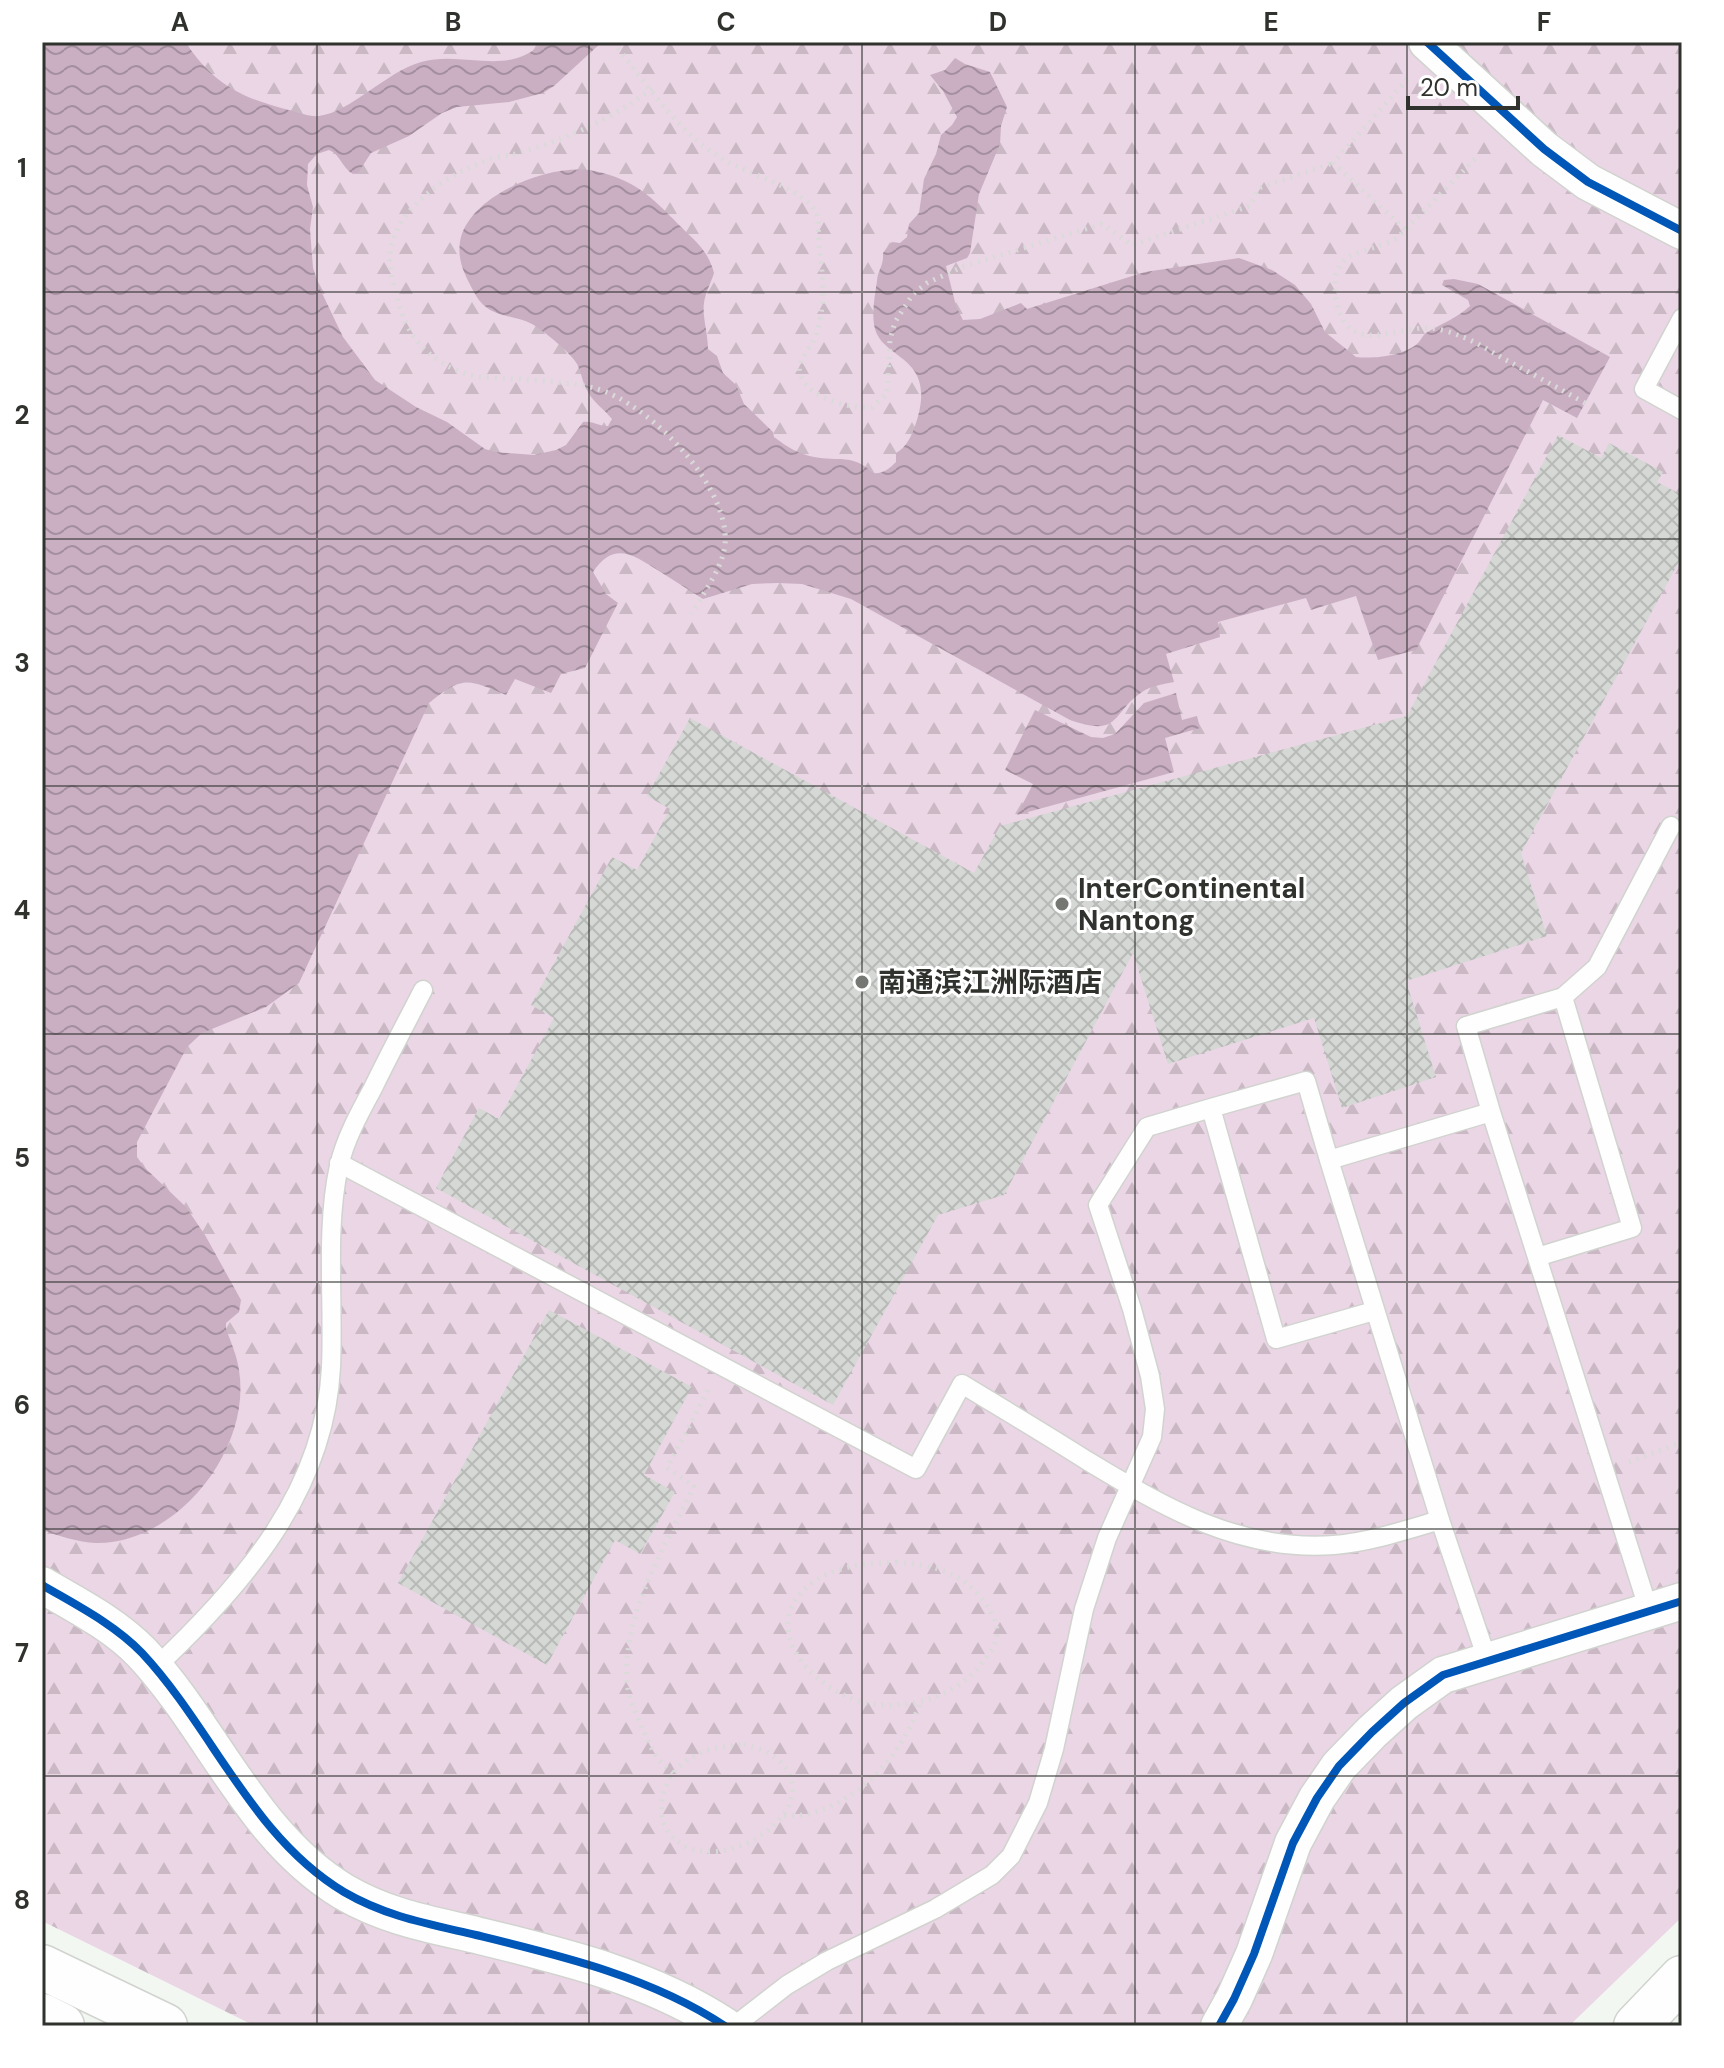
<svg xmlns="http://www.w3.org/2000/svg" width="1724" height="2068" viewBox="0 0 1724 2068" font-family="'DM Sans','Noto Sans SC',sans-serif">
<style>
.forest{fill:url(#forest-firs)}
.water{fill:url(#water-waves)}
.building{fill:url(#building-cross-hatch)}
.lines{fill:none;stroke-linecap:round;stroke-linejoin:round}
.lane-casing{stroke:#d1d3cf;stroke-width:21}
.street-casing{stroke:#d1d3cf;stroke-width:39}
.secondary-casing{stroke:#d1d3cf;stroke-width:47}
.path{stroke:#dadbd9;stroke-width:5;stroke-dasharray:2 6;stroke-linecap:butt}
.lane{stroke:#fdfefd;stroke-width:18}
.street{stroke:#fdfefd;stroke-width:36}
.secondary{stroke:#fdfefd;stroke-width:44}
.cycleway-casing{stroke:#fff;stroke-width:13}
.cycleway{stroke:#0057b8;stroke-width:8}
.grid{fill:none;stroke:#2f322d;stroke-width:2;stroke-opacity:0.55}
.poi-dot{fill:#747772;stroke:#fff;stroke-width:3}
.labels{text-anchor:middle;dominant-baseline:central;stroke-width:6;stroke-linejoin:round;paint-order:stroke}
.poi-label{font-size:28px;font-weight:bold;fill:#2f322d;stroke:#fff;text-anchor:start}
.neatline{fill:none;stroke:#2f322d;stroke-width:3}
.grid-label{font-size:26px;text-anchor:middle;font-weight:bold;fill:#2f322d}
</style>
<defs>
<pattern id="forest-firs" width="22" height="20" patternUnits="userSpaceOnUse" patternTransform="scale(2)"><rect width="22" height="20" fill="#ebd6e5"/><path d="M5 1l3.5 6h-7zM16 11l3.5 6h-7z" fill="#cab8c5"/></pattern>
<pattern id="water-waves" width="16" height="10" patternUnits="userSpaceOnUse" patternTransform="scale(2)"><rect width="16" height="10" fill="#caafc3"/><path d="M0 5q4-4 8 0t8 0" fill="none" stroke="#a48f9f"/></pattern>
<pattern id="building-cross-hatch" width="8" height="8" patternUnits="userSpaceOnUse" patternTransform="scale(2)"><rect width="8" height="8" fill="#d5d8d4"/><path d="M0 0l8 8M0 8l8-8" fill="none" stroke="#b7bab6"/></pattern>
</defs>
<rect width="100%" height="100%" fill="#f3f7f2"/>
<path class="forest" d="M 42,42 L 1672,42 L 1682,46 L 1682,1917 L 1569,2026 L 255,2026 L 42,1921 Z"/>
<path class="water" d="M 42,42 L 185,42 C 215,85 239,97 289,110 C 297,112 310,117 319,116 C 351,112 386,72 421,62 C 464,50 508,78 543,42 L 602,42 L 554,86 L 543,93 L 509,102 L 457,107 L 442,113 L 409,136 L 371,153 L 358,173 L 353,174 C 342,168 340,154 329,150 L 317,154 L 308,164 L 307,185 L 313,207 L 310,229 L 313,268 L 321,291 L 343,337 L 375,380 L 416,407 L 447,422 L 485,449 L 495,452 L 534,455 L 556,450 L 566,445 L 583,422 C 593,420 600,427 608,426 L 612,419 C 604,409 594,403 588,392 C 582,383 582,373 577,364 C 571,353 543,330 532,324 C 512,313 490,320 475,294 C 466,277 457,262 460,242 C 467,195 552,162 594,171 C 634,179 652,197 679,225 C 695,241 708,250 714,273 C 711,283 705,293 704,303 C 702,316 708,334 708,349 L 717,356 L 723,373 L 736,385 L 744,404 L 773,432 L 774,437 C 787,447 799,454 814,457 C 839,462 852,453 873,473 C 883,474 889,469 896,462 L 896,453 C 907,447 912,435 916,423 C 939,352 879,362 874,324 C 872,312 875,294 877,281 C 878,269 884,266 883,253 L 892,242 L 900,243 L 907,237 L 909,224 L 919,213 L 924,179 L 936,154 L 941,135 L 952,125 L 957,117 L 943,91 L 930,75 L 945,70 L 955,58 L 965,64 L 990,72 L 1007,107 L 1001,126 L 1000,144 L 979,194 L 970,253 L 967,258 L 946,266 L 956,306 L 963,320 L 980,319 L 1021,303 L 1027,309 L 1145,272 L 1239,258 L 1272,270 L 1295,285 L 1311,304 L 1325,332 L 1356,357 C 1374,359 1404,356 1418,343 C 1421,340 1423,335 1426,333 C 1442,323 1456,319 1470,306 L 1468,300 L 1442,285 L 1444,280 L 1454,279 L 1478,284 L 1610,357 L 1577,418 L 1543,400 L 1416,650 L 1378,660 L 1356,596 L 1311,610 L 1306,598 L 1218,622 L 1220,637 L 1166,654 L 1174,682 C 1164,684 1150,686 1142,692 C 1111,713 1121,738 1070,720 L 851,599 L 802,584 L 778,583 L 752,584 L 703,599 C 688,589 673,580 659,571 C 632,554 614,541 593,572 L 606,594 L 618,603 L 585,668 L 561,674 L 551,693 L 515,679 L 506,695 C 468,679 463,675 429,703 L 299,983 L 266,1007 L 202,1033 L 187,1047 L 137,1142 L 137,1157 L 145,1168 L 186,1207 L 205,1235 L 241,1300 L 239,1312 L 226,1323 L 226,1329 C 231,1342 237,1356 239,1370 C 252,1449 177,1544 96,1543 C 78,1542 59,1536 42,1530 Z
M 1176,693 L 1182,720 L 1197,716 L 1200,728 L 1165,738 L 1174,772 L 1017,815 L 1033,784 L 1005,770 L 1035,710 L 1091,737 L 1103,738 L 1115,734 L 1144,703 Z"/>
<path class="building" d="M 1558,435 L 1601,458 L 1609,443 L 1663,472 L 1657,482 L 1682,495 L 1682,556 L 1521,853 L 1547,936 L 1406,981 L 1436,1077 L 1342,1108 L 1314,1018 L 1168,1064 L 1133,953 L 1004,1195 L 938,1215 L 833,1405 L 436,1188 L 479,1108 L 499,1119 L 554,1018 L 531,1005 L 612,857 L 637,870 L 670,809 L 647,796 L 690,718 L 974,873 L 1000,826 L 1407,716 Z
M 549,1310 L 692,1387 L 644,1475 L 675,1492 L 640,1554 L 615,1540 L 547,1665 L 398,1583 Z"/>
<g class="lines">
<g class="lane-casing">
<path id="lane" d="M 1682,318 L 1644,389 L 1682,410
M 1563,997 L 1597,967 L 1671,826
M 1491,1112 L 1466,1026 L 1563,997 L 1632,1228 L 1537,1257
M 1329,1160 L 1306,1081 L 1211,1108 L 1276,1339 L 1374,1311
M 339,1163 L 916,1469 L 962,1384 C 1003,1409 1045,1434 1086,1460 C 1164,1507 1239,1552 1334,1545 C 1370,1542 1406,1530 1440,1520
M 1488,1662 L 1440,1520 L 1329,1160 L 1491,1112 L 1649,1611
M 155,1668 C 242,1586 325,1492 331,1367 C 334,1302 325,1229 339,1166 C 345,1139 360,1112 373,1088 C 389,1055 406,1023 423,990
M 734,2026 L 787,1985 L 827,1961 L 935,1909 L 992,1875 L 1011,1856 L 1038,1803 L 1054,1749 L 1084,1609 L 1107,1538 L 1152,1437 L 1155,1409 L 1150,1376 L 1132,1309 L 1098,1205 L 1147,1127 L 1211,1108"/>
</g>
<g class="street-casing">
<path id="street" d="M 1427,42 L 1544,149 L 1588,182 L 1682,231
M 42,1585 C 76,1605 114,1624 142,1653 C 213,1729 252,1837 344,1892 C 387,1917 429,1924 476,1935 C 562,1956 651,1977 725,2026
M 1219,2026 L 1234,1999 L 1254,1954 L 1293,1843 L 1317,1798 L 1339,1766 L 1372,1732 L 1404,1703 L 1443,1675 L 1682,1601"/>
</g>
<g class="secondary-casing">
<path id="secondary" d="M 42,1967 L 165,2026
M 42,2016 L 62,2026
M 1636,2026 L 1682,1978"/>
</g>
<path class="path" d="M 613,42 C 647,84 681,138 730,163 C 749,173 812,193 817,215 C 819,224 818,235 819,245 C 823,274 826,306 816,335 C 812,347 796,361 800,373 C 807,399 850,409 872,407 L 887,394 L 890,339 L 895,322 L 913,294 L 927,283 L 962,267 L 1102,224 L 1132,245 L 1250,206 L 1259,188 L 1333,163
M 652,89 C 627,107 600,123 572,134 C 554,142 534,149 515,154 C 505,156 494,157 485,161 C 446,176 393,209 390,256 C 389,271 395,289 399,304 C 409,342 435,365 473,376 C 512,380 556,379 594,388 C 648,401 741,495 723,555 C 717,575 702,596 691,614
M 1475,159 L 1397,238 C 1367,256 1328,246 1336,298 C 1345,359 1395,326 1431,328 C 1440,329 1451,332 1460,336 C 1475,341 1490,351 1504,359 C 1531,373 1558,388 1585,403
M 1405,229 L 1333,163 L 1410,76
M 1629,1462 L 1682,1442
M 896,1562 C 931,1565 960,1571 982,1599 C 989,1608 997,1620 997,1632 C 998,1642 991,1651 985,1659 C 961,1694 914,1710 872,1704 C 821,1697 753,1632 809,1585 C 833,1566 867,1563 896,1562 Z
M 744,1744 C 753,1747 764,1750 772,1755 C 837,1801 732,1876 681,1844 C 645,1820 663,1771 696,1755 C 711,1748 727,1746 744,1744 Z
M 673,1773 C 657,1762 650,1746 642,1728 C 636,1714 628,1697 627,1682 C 622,1613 666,1546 694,1486 L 667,1468 L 709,1388
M 784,1816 C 792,1815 801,1816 809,1814 C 861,1801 905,1751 920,1702"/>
<use href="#lane" class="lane"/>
<use href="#street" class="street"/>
<use href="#secondary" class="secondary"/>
<g class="cycleway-casing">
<path id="cycleway" d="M 1427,42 L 1544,149 L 1588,182 L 1682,231
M 42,1585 C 76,1605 114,1624 142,1653 C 213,1729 252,1837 344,1892 C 387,1917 429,1924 476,1935 C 562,1956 651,1977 725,2026
M 1219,2026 L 1234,1999 L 1254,1954 L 1293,1843 L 1317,1798 L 1339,1766 L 1372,1732 L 1404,1703 L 1443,1675 L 1682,1601"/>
</g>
<use href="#cycleway" class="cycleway"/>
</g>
<path class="grid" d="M 317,42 L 317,2026M 589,42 L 589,2026M 862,42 L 862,2026M 1135,42 L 1135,2026M 1407,42 L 1407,2026M 42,292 L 1682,292M 42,539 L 1682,539M 42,786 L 1682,786M 42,1034 L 1682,1034M 42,1282 L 1682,1282M 42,1529 L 1682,1529M 42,1776 L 1682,1776"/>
<g class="poi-dot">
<circle cx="1062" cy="904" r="8"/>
<circle cx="862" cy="982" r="8"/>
</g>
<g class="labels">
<g class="poi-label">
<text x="1078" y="888">InterContinental<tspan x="1078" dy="32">Nantong</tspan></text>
<text x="878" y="982">南通滨江洲际酒店</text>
</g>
</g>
<rect width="1724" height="2068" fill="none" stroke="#ffffff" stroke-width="88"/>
<path d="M1408 96v12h110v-12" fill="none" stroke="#2f322d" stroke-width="4"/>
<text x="1420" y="96" font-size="24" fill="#2f322d" stroke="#ffffff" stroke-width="6" paint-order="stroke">20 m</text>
<rect x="44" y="44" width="1636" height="1980" class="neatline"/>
<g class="grid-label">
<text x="180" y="31">A</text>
<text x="453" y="31">B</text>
<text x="726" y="31">C</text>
<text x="998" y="31">D</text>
<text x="1271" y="31">E</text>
<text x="1544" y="31">F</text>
<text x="22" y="177">1</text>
<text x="22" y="424">2</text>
<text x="22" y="672">3</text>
<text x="22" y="919">4</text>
<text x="22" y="1167">5</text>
<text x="22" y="1414">6</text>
<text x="22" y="1662">7</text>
<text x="22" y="1909">8</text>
</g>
</svg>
